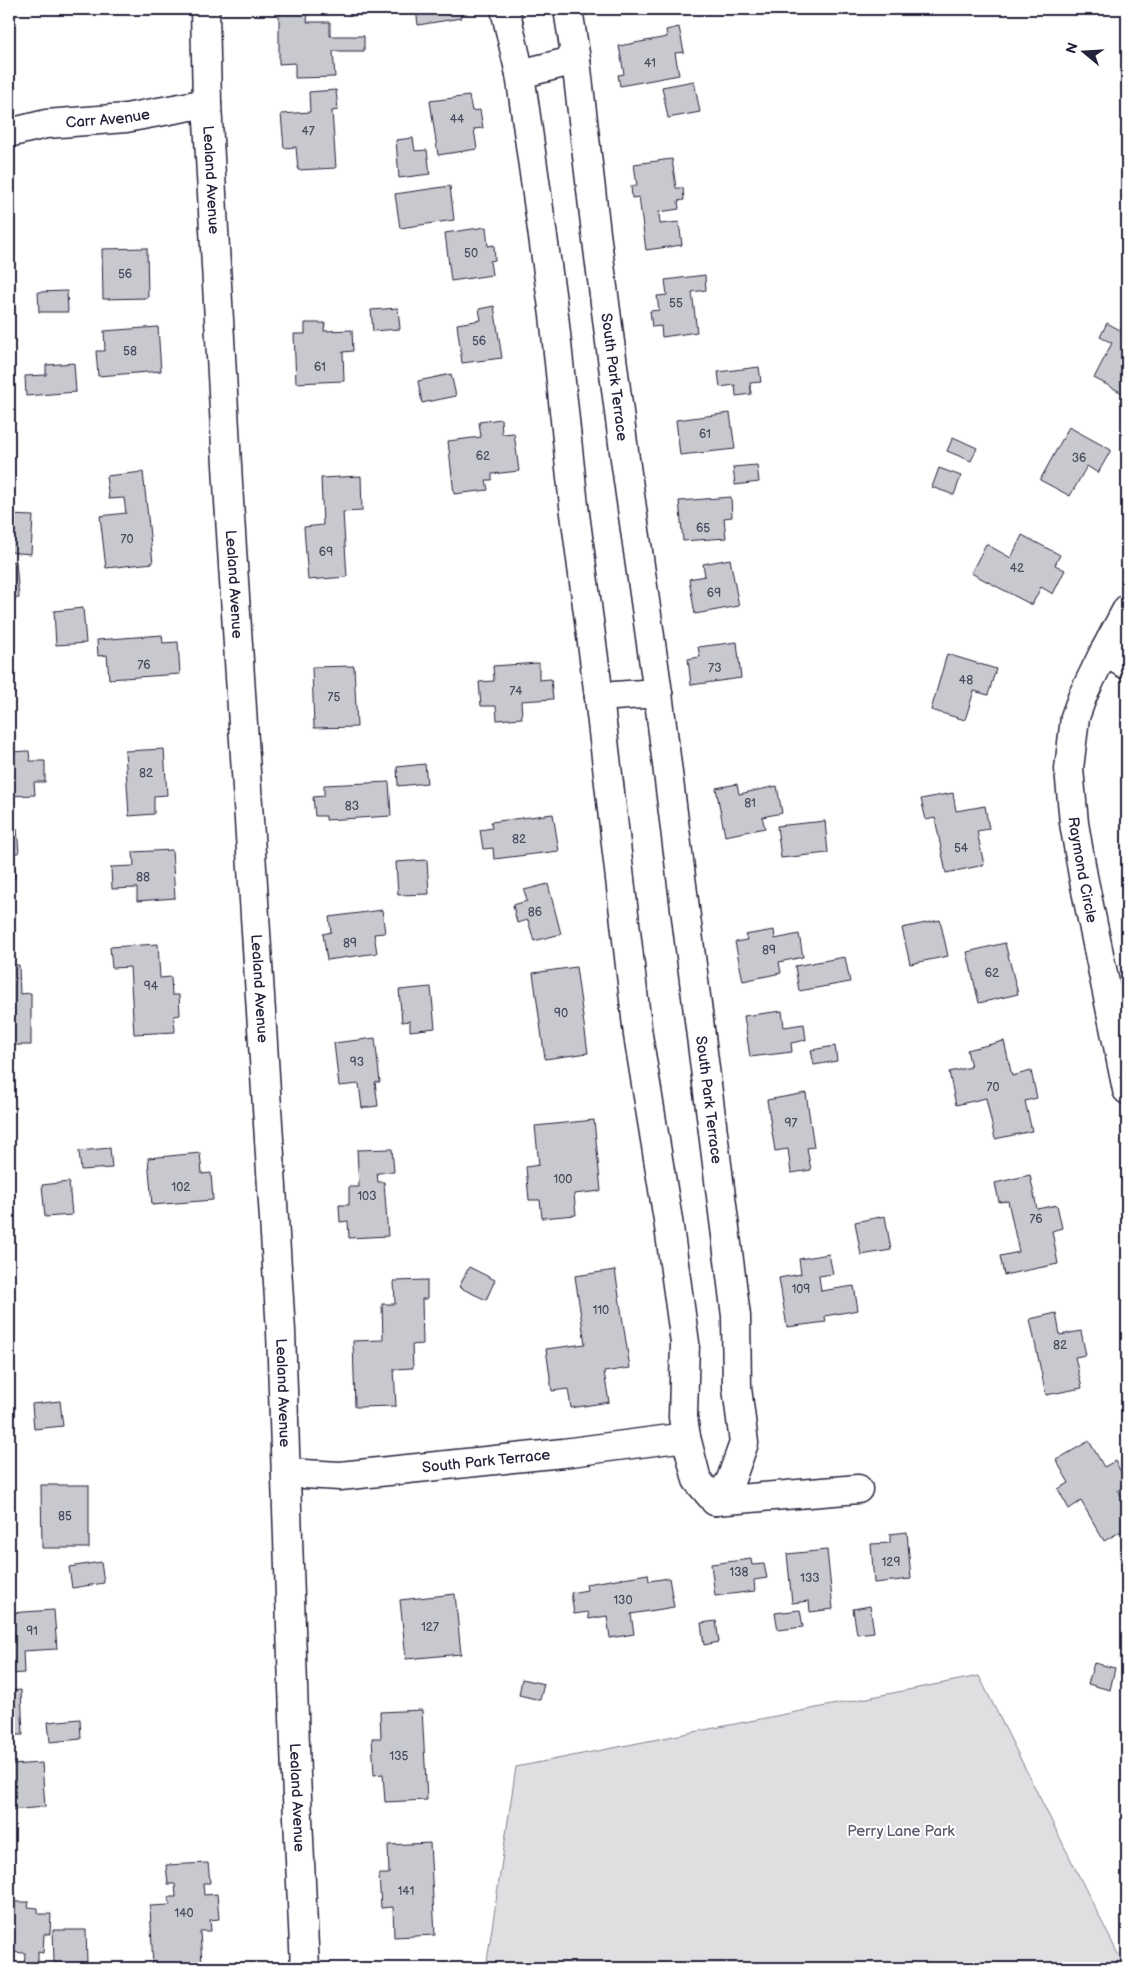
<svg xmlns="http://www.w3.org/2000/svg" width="1136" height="1977" viewBox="0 0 1136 1977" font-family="'Balsamiq Sans',sans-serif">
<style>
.green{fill:#dfdfe2;stroke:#80808e}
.building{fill:#c8c8cf;stroke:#22223b}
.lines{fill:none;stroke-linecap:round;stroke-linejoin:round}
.minor-casing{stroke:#22223b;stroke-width:31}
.minor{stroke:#fff;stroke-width:28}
.labels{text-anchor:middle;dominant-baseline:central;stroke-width:4;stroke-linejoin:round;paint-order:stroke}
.number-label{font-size:12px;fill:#4c4c60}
.street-label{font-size:15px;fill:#22223b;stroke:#fff}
.park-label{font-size:15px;fill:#5b5b6d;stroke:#fff}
</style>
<rect width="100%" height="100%" fill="#fff"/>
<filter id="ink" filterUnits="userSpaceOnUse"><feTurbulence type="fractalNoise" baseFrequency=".02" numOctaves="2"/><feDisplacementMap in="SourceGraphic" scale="10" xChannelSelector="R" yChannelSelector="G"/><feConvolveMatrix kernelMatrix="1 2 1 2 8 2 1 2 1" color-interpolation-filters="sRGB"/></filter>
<g filter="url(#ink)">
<path class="green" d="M 979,1676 L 1125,1968 L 486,1968 L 516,1767 Z"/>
<path class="building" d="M 350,9 L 381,9 L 381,13 L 351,16 Z
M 416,9 L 459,9 L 461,18 L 418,25 Z
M 279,12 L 308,12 L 307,22 L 330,22 L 330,36 L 364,36 L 364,51 L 333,51 L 335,77 L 295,78 L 295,63 L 279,64 Z
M 679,27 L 684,52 L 675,53 L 679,75 L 620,86 L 618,75 L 624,74 L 619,46 L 667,37 L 666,30 Z
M 694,81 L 700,112 L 668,118 L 662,87 Z
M 336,90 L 338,110 L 332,111 L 336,168 L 298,170 L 296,147 L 284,148 L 281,114 L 310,112 L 309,92 Z
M 469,96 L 472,111 L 480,110 L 483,128 L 474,129 L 477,149 L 438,155 L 430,101 Z
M 413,138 L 415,151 L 427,150 L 430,174 L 399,178 L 396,140 Z
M 672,159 L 676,188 L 683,188 L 684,200 L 678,201 L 679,209 L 659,212 L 660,224 L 679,222 L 682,245 L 646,250 L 639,197 L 632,198 L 631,186 L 637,186 L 634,164 Z
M 450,186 L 454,220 L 400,228 L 395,194 Z
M 486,227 L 488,246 L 494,245 L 495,260 L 490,261 L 492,275 L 451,281 L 445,233 Z
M 147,248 L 148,298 L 103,299 L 102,249 Z
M 705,275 L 706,290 L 692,292 L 697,332 L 662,337 L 661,326 L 652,327 L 650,311 L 659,310 L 657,296 L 667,295 L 665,280 Z
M 67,291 L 68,312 L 39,312 L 38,292 Z
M 494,306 L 502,358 L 462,363 L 457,324 L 481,320 L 479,309 Z
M 398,308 L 400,329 L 373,331 L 371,310 Z
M 1127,315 L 1127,393 L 1126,395 L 1094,378 L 1112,343 L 1100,337 L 1107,323 L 1120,330 Z
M 305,323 L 325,323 L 324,331 L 352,330 L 353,351 L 343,352 L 344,381 L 296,383 L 294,334 L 305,334 Z
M 158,327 L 161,371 L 98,376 L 96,351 L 105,351 L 104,331 Z
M 74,363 L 76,392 L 26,396 L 25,376 L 46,375 L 46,365 Z
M 759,367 L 761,382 L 750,383 L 751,394 L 736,396 L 735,385 L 720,387 L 718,372 Z
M 451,374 L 456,396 L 422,403 L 418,381 Z
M 730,413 L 735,449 L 680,455 L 676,420 Z
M 501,419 L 502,434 L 514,433 L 519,471 L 492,474 L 492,480 L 486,480 L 488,490 L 454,494 L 448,441 L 481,437 L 479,422 Z
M 1069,427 L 1111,450 L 1098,473 L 1087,466 L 1070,496 L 1040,480 Z
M 953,437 L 977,448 L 971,461 L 947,451 Z
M 757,465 L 759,482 L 735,485 L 733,467 Z
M 939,468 L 961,476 L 954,495 L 932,487 Z
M 143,472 L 153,563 L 106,568 L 100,516 L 126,513 L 124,498 L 109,499 L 106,476 Z
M 361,476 L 362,511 L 343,512 L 347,577 L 308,580 L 304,527 L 323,525 L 321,478 Z
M 731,497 L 732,517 L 724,518 L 726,538 L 683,541 L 679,501 Z
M 9,515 L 33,516 L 31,554 L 9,552 Z
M 1022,535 L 1060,555 L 1055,565 L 1065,570 L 1053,594 L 1041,587 L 1032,605 L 971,573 L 986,544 L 1011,558 Z
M 730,559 L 739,606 L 695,614 L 689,579 L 705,576 L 703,564 Z
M 16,561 L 19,598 L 9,599 L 9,562 Z
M 83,608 L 86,643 L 56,645 L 54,611 Z
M 162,635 L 163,643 L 178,642 L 180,674 L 109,679 L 107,655 L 98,656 L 97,640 Z
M 737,642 L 741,678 L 691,685 L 688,659 L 700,657 L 698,647 Z
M 947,654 L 996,669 L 988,695 L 974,691 L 965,720 L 931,710 Z
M 539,663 L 539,680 L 551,679 L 553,699 L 521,701 L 522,718 L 497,720 L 496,706 L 481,706 L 479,682 L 494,681 L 493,666 Z
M 354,666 L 357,727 L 314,728 L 312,667 Z
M 164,749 L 167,795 L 154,796 L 154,814 L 129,816 L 125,751 Z
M 29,751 L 30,761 L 45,761 L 45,782 L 34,782 L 35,795 L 9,796 L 9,752 Z
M 425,764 L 427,783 L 398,786 L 397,767 Z
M 389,782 L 391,816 L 326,820 L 326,816 L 315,816 L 313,797 L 324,796 L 324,785 Z
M 737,784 L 739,794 L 777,786 L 782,813 L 762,817 L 765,828 L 725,836 L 716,788 Z
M 953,793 L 956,811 L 985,806 L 989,829 L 977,831 L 984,865 L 946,873 L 935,818 L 926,820 L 921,799 Z
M 553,814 L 559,851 L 494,859 L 493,848 L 483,849 L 480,830 L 492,828 L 491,822 Z
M 825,821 L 828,853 L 781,858 L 777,826 Z
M 17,828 L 19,853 L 14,853 L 15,878 L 9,878 L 9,829 Z
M 172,850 L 175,898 L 137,901 L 137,888 L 112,889 L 111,867 L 134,866 L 133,852 Z
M 427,860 L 429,894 L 398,895 L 396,862 Z
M 548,884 L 561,934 L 534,941 L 528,920 L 517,923 L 513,905 L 527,901 L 524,890 Z
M 382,910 L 385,933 L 374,934 L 377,953 L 327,960 L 323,934 L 331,932 L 329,917 Z
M 940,920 L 948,956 L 910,964 L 902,928 Z
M 774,930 L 775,939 L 799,934 L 803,957 L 779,962 L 781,973 L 743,981 L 735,942 L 747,940 L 745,935 Z
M 1005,943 L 1018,994 L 979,1003 L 967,952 Z
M 158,944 L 160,978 L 171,977 L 172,995 L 179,995 L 180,1015 L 174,1016 L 175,1032 L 134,1034 L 130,967 L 112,968 L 110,947 Z
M 845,957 L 850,982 L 799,991 L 795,966 Z
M 9,961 L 9,965 L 19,965 L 20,994 L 31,993 L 31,1045 L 9,1045 Z
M 576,967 L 588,1053 L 545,1059 L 533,973 Z
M 431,987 L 435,1028 L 410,1031 L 410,1021 L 402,1022 L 399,990 Z
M 782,1011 L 784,1027 L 804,1024 L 806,1040 L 791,1043 L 792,1052 L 750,1057 L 744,1016 Z
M 375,1038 L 380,1082 L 375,1082 L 378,1106 L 362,1108 L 359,1084 L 339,1086 L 334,1043 Z
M 1004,1041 L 1012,1076 L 1031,1071 L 1037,1098 L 1025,1101 L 1032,1131 L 995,1139 L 986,1098 L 956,1105 L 949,1072 L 971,1067 L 967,1050 Z
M 835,1046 L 837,1061 L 814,1065 L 811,1050 Z
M 806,1093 L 814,1147 L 807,1148 L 811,1170 L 791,1173 L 788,1149 L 775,1151 L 767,1100 Z
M 594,1120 L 601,1191 L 574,1194 L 576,1215 L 542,1218 L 540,1200 L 529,1200 L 526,1167 L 539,1165 L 535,1126 Z
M 110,1148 L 112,1168 L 81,1170 L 79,1151 Z
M 392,1149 L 394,1172 L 377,1173 L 378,1182 L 384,1182 L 388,1236 L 349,1238 L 348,1221 L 340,1222 L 339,1205 L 349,1205 L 349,1187 L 359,1187 L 357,1150 Z
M 200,1153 L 202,1174 L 211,1173 L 213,1200 L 152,1205 L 148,1158 Z
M 1030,1175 L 1037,1209 L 1057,1205 L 1062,1228 L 1052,1231 L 1058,1264 L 1004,1275 L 1000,1256 L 1019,1252 L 1008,1201 L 999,1202 L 995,1183 Z
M 69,1182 L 72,1215 L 45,1217 L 42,1185 Z
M 885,1216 L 891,1250 L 861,1255 L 855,1222 Z
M 829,1254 L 833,1274 L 819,1276 L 821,1291 L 854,1286 L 858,1310 L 825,1316 L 826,1322 L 787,1327 L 779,1278 L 801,1274 L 799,1259 Z
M 469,1267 L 495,1280 L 486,1300 L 459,1287 Z
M 615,1270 L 630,1368 L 604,1372 L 609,1402 L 571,1408 L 568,1389 L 552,1391 L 546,1349 L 585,1344 L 575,1276 Z
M 427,1280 L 427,1299 L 422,1299 L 423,1344 L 412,1345 L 413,1368 L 394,1369 L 396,1406 L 355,1407 L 353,1341 L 383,1340 L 382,1304 L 395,1304 L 394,1281 Z
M 1056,1313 L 1060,1335 L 1081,1331 L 1086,1355 L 1075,1357 L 1082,1388 L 1046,1395 L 1030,1319 Z
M 9,1346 L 13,1397 L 9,1397 Z
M 60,1401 L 63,1426 L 34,1429 L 32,1404 Z
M 1089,1441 L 1104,1467 L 1115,1461 L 1127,1483 L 1127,1485 L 1118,1490 L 1127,1505 L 1127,1528 L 1104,1541 L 1081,1501 L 1069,1509 L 1058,1489 L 1069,1483 L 1056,1460 Z
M 41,1485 L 89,1485 L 89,1548 L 42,1548 Z
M 907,1532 L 911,1579 L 874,1583 L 871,1544 L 890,1543 L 890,1534 Z
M 827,1550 L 833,1609 L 810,1612 L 809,1601 L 792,1603 L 787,1554 Z
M 751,1559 L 752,1565 L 764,1564 L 767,1578 L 754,1580 L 755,1591 L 715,1596 L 711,1564 Z
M 101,1562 L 104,1583 L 72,1588 L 69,1567 Z
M 648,1574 L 649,1581 L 669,1578 L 674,1607 L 631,1614 L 634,1634 L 610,1638 L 607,1616 L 589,1619 L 588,1612 L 574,1614 L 571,1593 L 587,1590 L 586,1584 Z
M 455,1594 L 461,1654 L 406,1659 L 400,1600 Z
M 870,1606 L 874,1632 L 857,1634 L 853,1609 Z
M 54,1610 L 57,1649 L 23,1651 L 24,1673 L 9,1674 L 9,1613 Z
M 800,1610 L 803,1627 L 778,1630 L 775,1613 Z
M 716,1621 L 719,1642 L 704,1645 L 701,1623 Z
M 1094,1663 L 1115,1668 L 1110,1690 L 1088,1684 Z
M 522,1679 L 544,1684 L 540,1700 L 519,1695 Z
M 21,1690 L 23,1735 L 9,1735 L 9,1691 Z
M 422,1710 L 427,1800 L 385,1802 L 383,1774 L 374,1775 L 372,1738 L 381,1738 L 380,1712 Z
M 80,1719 L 81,1739 L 50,1742 L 48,1722 Z
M 42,1763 L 45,1807 L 9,1810 L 9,1765 Z
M 430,1843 L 435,1935 L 394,1937 L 393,1907 L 381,1908 L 379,1874 L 389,1874 L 388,1845 Z
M 208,1863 L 210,1883 L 203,1883 L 204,1895 L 217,1894 L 219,1919 L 210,1920 L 211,1931 L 200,1931 L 202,1964 L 153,1967 L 150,1906 L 170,1905 L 169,1897 L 176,1897 L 175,1884 L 168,1884 L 166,1865 Z
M 9,1902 L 29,1902 L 28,1907 L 38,1908 L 38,1914 L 51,1914 L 50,1934 L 44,1934 L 43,1953 L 38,1952 L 38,1968 L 24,1968 L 25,1953 L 9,1952 Z
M 53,1930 L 86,1930 L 87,1963 L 54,1963 Z"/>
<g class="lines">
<g class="minor-casing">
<g id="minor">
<path id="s1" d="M 205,9 L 207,103 L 229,501 L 281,1331 L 296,1775 L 305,1968"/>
<path d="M 505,9 L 520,74 L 554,315 L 574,506 L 599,697 L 638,1035 L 668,1220 L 685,1343 L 683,1417 L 686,1437 L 697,1480 L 715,1501"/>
<path id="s2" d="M 568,9 L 576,60 L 596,233 L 625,459 L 658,693 L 736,1316 L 737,1388 L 744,1443 L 730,1482 L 715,1501"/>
<path d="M 520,74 L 576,60"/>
<path id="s3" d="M 9,133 L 46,124 L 126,118 L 207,103"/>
<path id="s4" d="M 1127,609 L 1104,652 L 1083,695 L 1075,717 L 1069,769 L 1074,823 L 1083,876 L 1127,1090"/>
<path d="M 1104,652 L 1127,665"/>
<path d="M 599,697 L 658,693"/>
<path id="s5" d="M 286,1473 L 340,1476 L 563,1453 L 686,1437"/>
<path d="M 715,1501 L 858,1489"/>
</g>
</g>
<use href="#minor" class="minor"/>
</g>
</g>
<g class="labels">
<g class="number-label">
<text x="650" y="63">41</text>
<text x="457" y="119">44</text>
<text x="308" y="131">47</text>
<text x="471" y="253">50</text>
<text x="125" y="274">56</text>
<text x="676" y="303">55</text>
<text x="479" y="341">56</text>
<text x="130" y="351">58</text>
<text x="320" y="367">61</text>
<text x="705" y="434">61</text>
<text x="483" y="456">62</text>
<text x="1079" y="458">36</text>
<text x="703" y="528">65</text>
<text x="127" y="539">70</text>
<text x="326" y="552">69</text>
<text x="1017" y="568">42</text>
<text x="714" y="593">69</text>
<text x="144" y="665">76</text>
<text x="715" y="668">73</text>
<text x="966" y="680">48</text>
<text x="516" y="691">74</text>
<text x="334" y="697">75</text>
<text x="146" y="773">82</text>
<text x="750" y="803">81</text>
<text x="352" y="806">83</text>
<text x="519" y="839">82</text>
<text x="961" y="848">54</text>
<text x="143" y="877">88</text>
<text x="535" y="912">86</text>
<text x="350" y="943">89</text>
<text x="769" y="950">89</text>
<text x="992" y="973">62</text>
<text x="151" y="986">94</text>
<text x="561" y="1013">90</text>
<text x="357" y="1062">93</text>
<text x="993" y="1087">70</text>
<text x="791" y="1123">97</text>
<text x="563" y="1179">100</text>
<text x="181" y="1187">102</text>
<text x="367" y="1196">103</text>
<text x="1036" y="1219">76</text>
<text x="801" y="1289">109</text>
<text x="601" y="1310">110</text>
<text x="1060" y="1345">82</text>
<text x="65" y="1516">85</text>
<text x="891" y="1562">129</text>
<text x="739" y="1572">138</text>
<text x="810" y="1578">133</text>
<text x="623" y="1600">130</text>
<text x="430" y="1627">127</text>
<text x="32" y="1631">91</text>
<text x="399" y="1756">135</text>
<text x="406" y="1891">141</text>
<text x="184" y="1913">140</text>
</g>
<g class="street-label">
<text stroke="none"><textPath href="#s3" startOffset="100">Carr Avenue</textPath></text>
<text stroke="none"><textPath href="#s1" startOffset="171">Lealand Avenue</textPath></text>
<text stroke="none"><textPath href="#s2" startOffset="371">South Park Terrace</textPath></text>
<text stroke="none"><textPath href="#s1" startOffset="576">Lealand Avenue</textPath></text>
<text stroke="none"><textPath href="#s4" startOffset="274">Raymond Circle</textPath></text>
<text stroke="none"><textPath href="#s1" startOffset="981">Lealand Avenue</textPath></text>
<text stroke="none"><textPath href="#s2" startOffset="1100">South Park Terrace</textPath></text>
<text stroke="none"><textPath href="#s1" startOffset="1386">Lealand Avenue</textPath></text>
<text stroke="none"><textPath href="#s5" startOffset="201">South Park Terrace</textPath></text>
<text stroke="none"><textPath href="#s1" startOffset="1791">Lealand Avenue</textPath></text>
</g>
<g class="park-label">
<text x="901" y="1831">Perry Lane Park</text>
</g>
</g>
<rect width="1136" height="1977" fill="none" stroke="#fff" stroke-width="30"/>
<rect x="15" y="15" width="1106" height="1947" fill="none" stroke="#22223b" stroke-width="2" filter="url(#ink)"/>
<g transform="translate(1084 52) rotate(288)" stroke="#ffffff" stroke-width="4" paint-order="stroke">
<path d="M0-4L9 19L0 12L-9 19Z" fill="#22223b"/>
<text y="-8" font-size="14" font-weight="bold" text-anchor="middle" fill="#22223b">N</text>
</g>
</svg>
